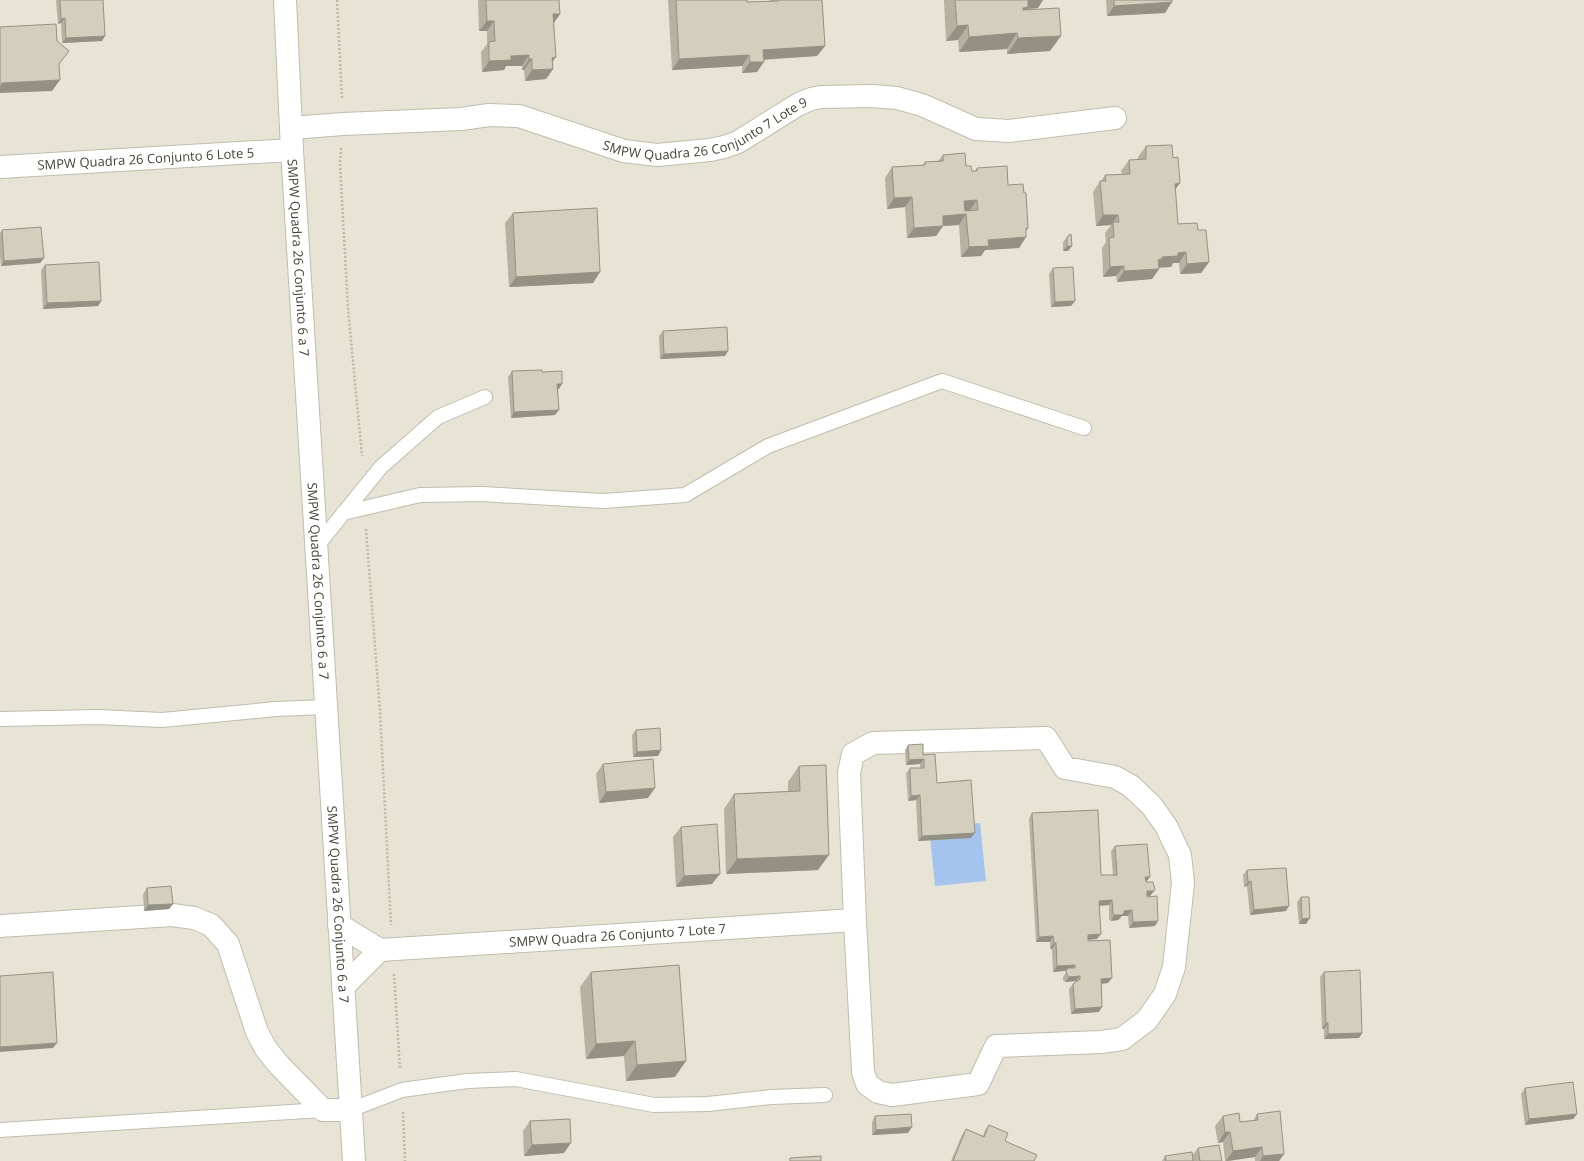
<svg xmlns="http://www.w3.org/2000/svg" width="1584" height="1161" viewBox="0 0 1584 1161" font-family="'Open Sans',sans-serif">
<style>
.residential{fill:#e7e4d5}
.water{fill:#a4c4ef}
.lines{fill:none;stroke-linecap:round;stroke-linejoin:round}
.service-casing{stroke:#c1bdac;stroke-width:16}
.minor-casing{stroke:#c1bdac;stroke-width:24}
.tertiary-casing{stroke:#c1bdac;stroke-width:24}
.path{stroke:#c0b99b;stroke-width:2.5;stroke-dasharray:2 2;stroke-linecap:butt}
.service{stroke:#fff;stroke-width:14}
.minor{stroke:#fff;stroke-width:22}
.tertiary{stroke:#fff;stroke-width:22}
.wall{fill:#b6b2a2}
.shaded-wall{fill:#949184}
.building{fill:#d4cfbc;stroke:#949184;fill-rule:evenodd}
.labels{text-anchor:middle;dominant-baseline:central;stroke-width:4;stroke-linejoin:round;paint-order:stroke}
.street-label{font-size:13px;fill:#464236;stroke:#fff}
</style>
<rect width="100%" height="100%" fill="#f3f1e7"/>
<path class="residential" d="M 0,0 L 1584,0 L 1584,1161 L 0,1161 Z"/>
<path class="water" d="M 980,823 L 986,881 L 935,886 L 929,827 Z"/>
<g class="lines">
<g class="service-casing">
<path id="service" d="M 343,513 L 420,495 L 482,494 L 603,501 L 685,495 L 768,446 L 942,381 L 1084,428
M 316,547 L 381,467 L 438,417 L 485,397
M 0,719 L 98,717 L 162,720 L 276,709 L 326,707
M 350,1110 L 402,1090 L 467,1081 L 516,1079 L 654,1105 L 708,1104 L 771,1097 L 825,1095
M 0,1130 L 323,1110"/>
</g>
<g class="minor-casing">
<g id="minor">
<path id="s1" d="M 292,128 L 343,124 L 461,119 L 489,115 L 519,116 L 624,151 L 657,155 L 710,150 L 724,147 L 738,142 L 799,104 L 811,99 L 821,97 L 872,96 L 897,98 L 922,105 L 976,129 L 1009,131 L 1115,118"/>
<path id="s2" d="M 0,167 L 292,150"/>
<path d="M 1046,738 L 1065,768 L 1115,777 L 1131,786 L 1152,806 L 1166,826 L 1180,855 L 1183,883 L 1174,967 L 1165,994 L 1147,1020 L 1122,1039 L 1101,1042 L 996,1046 L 978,1084 L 892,1095 L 878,1092 L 867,1084 L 863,1072 L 855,920 L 849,773 L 853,754 L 873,743 Z"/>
<path d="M 339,925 L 380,950"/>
<path d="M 0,926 L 172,915 L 194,918 L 211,925 L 228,944 L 257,1032 L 266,1049 L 279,1065 L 323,1110 L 350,1110"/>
<path id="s3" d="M 380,950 L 855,920"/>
<path d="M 343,987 L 380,950"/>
</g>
</g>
<g class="tertiary-casing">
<g id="tertiary">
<path id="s4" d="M 285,0 L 292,150 L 354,1161"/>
</g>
</g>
<path class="path" d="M 337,0 L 342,99
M 341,148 L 340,164 L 348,309 L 362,456
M 366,529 L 380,711 L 391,925
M 394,974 L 400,1069
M 403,1112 L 405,1161"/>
<use href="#service" class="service"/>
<use href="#minor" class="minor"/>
<use href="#tertiary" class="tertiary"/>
</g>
<path class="wall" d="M 56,0 L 103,0 L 105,36 L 102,41 L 62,43 L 61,23 L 58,24 Z
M 478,0 L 559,0 L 560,14 L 554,23 L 553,62 L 553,69 L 546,79 L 525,81 L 524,70 L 522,70 L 522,66 L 506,66 L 504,70 L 482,72 L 481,52 L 487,44 L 487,31 L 479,31 Z
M 668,0 L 747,0 L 747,2 L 770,1 L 770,0 L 822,0 L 825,46 L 817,56 L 764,60 L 757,72 L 742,73 L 742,66 L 672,70 Z
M 944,0 L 1043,0 L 1038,8 L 1027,9 L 1026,10 L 1050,51 L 1007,54 L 1007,49 L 959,52 L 958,40 L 946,41 L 944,1 Z
M 1106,0 L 1172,0 L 1165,13 L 1107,16 Z
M 1146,146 L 1175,189 L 1178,224 L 1198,230 L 1209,262 L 1201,273 L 1180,274 L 1179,263 L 1173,263 L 1171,267 L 1159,267 L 1159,269 L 1152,279 L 1117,282 L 1116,276 L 1103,277 L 1102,248 L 1106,242 L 1105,233 L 1111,225 L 1096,226 L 1093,192 L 1100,181 L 1101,181 L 1105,175 L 1122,174 L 1121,171 L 1129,160 L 1138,160 L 1138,157 Z
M 943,155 L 966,166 L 972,171 L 975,171 L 977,168 L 1008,185 L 1028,228 L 1026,230 L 1026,237 L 1019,248 L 985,250 L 981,256 L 961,257 L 959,225 L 943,226 L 936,236 L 907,238 L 905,207 L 887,209 L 885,178 L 892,167 L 922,166 L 925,162 L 938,161 Z
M 513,213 L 600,272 L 593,283 L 509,287 L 505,223 Z
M 2,230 L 44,258 L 40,263 L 1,266 L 0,256 L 0,233 Z
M 1069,235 L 1072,246 L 1068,251 L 1063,251 L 1063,242 Z
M 45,265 L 101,301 L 98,306 L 43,309 L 41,270 Z
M 1053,268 L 1075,301 L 1071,306 L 1051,307 L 1049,274 Z
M 663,331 L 725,356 L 660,359 L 659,336 Z
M 512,371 L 542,372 L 559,389 L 558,389 L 555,415 L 511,418 L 508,377 Z
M 636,730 L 661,750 L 658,756 L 633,757 L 632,735 Z
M 908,745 L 923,755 L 937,783 L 971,838 L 918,841 L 916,800 L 908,801 L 906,773 L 910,768 L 920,768 L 920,764 L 906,765 L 905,750 Z
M 603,764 L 648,798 L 599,803 L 596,774 Z
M 799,766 L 818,870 L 726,874 L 724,809 L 734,794 L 788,791 L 788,782 Z
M 1032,813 L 1101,875 L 1113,875 L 1111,851 L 1115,846 L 1146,882 L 1154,891 L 1150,896 L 1147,896 L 1155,926 L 1129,928 L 1128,916 L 1122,916 L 1118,920 L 1111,921 L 1109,919 L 1109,905 L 1099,906 L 1097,939 L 1088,940 L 1108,983 L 1101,984 L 1099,1012 L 1071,1014 L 1069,989 L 1073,984 L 1076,981 L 1065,982 L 1063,980 L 1063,977 L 1067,971 L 1053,972 L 1052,949 L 1050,949 L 1050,942 L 1036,942 L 1029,818 Z
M 681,827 L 712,884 L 676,887 L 673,837 Z
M 1247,870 L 1286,911 L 1250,915 L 1247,886 L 1244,887 L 1243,875 Z
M 147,888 L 173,904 L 169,909 L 144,911 L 143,894 Z
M 1301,897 L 1306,924 L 1299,924 L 1297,902 Z
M 591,972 L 675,1077 L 626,1081 L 624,1056 L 586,1059 L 580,987 Z
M 1324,972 L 1362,1033 L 1359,1038 L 1324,1039 L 1324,1029 L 1322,1029 L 1320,977 Z
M 1525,1088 L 1577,1114 L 1573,1119 L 1525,1125 L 1521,1094 Z
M 1257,1114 L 1284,1154 L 1279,1161 L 1255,1161 L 1255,1157 L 1229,1161 L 1225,1161 L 1223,1142 L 1218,1143 L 1215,1126 L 1223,1116 L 1240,1122 L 1253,1121 Z
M 875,1116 L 908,1133 L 872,1135 L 872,1122 Z
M 530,1121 L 564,1153 L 524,1156 L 523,1131 Z
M 989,1125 L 1005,1141 L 1034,1161 L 951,1161 L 962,1135 L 966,1129 L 983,1136 L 985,1130 Z
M 1198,1148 L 1222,1161 L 1162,1161 L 1165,1156 L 1192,1156 Z"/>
<path class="shaded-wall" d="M 1023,0 L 1043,0 L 1038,8 L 1027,9 L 1017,23 Z
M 1172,2 L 1165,13 L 1107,16 L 1114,6 Z
M 553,14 L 560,14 L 553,24 Z
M 65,18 L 61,23 L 58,24 L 61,19 Z
M 487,21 L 494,21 L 487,31 L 479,31 Z
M 968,25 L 958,40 L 946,41 L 957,26 Z
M 1017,33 L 1007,49 L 959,52 L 969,37 Z
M 105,36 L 102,41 L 62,43 L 66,38 Z
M 1061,36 L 1050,51 L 1007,54 L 1018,38 Z
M 825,46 L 817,56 L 756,60 L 763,50 Z
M 529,55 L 522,66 L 506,66 L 504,70 L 482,72 L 489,61 L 511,56 Z
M 749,55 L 742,66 L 672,70 L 679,59 Z
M 556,57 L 548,68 L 552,58 Z
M 529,59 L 532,59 L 524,70 L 522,70 Z
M 750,62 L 764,62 L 757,72 L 742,73 Z
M 553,69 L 546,79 L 525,81 L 532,70 Z
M 60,80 L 52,91 L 0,93 L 0,86 L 2,83 Z
M 1180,183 L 1172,194 L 1175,184 Z
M 912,197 L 905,207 L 887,209 L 894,198 Z
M 977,200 L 970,210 L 957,211 L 964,201 Z
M 966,214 L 959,225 L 938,226 L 943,226 L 936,236 L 907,238 L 914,228 L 943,216 Z
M 1103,215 L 1118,215 L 1111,225 L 1096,226 Z
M 1026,228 L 1028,228 L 1021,238 L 1026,237 L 1019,248 L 985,250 L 981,256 L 961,257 L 969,247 Z
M 1067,246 L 1072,246 L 1068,251 L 1063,251 Z
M 1186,252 L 1179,263 L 1173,263 L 1171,267 L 1156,268 L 1159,269 L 1152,279 L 1117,282 L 1124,271 L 1158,260 L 1162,257 L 1178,253 Z
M 44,258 L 40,263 L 1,266 L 4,261 Z
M 1209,262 L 1201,273 L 1180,274 L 1187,264 Z
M 1124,266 L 1116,276 L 1103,277 L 1110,267 Z
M 600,272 L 593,283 L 509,287 L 516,277 Z
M 101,301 L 98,306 L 43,309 L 47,303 Z
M 1075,301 L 1071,306 L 1051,307 L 1055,302 Z
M 728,351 L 725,356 L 660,359 L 664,354 Z
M 557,384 L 562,384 L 559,389 L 554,390 Z
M 559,410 L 555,415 L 511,418 L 514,412 Z
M 661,750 L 658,756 L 633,757 L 637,752 Z
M 924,759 L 920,764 L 906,765 L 909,760 Z
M 655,788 L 648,798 L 599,803 L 606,792 Z
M 920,795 L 916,800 L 908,801 L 911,796 Z
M 975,833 L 971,838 L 918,841 L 922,836 Z
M 829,855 L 818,870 L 726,874 L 737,859 Z
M 720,874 L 712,884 L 676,887 L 684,876 Z
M 1145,877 L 1150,877 L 1146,882 Z
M 1251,881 L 1247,886 L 1244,887 L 1248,882 Z
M 1147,891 L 1154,891 L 1150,896 L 1143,896 Z
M 1112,900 L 1109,905 L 1095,906 L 1099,901 Z
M 173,904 L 169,909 L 144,911 L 148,905 Z
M 1289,906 L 1286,911 L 1250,915 L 1254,910 Z
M 1132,910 L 1128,916 L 1122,916 L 1118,920 L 1111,921 L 1114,915 L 1124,911 Z
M 1310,918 L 1306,924 L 1299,924 L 1302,919 Z
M 1158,921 L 1155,926 L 1129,928 L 1133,922 Z
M 1101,934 L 1097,939 L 1084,940 L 1088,935 Z
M 1053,936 L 1050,942 L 1036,942 L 1039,937 Z
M 1054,943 L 1056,943 L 1052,949 L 1050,949 Z
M 1075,965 L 1071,970 L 1053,972 L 1057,966 Z
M 1080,976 L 1076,981 L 1065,982 L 1069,977 Z
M 1112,978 L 1108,983 L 1097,984 L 1101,979 Z
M 1102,1007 L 1099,1012 L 1071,1014 L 1075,1009 Z
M 1326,1023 L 1328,1023 L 1324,1029 L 1322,1029 Z
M 1362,1033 L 1359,1038 L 1324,1039 L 1328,1034 Z
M 635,1041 L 624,1056 L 586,1059 L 596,1044 Z
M 57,1043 L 53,1048 L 0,1052 L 0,1047 Z
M 686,1061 L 675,1077 L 626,1081 L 637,1065 Z
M 1577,1114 L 1573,1119 L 1525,1125 L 1529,1119 Z
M 912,1127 L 908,1133 L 872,1135 L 876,1130 Z
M 1225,1132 L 1230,1132 L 1223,1142 L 1218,1143 Z
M 571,1143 L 564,1153 L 524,1156 L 532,1145 Z
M 1262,1147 L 1255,1157 L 1226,1161 L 1233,1151 Z
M 1284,1154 L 1279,1161 L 1260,1161 L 1263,1156 Z"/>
<path class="building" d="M 60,0 L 103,0 L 105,36 L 66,38 L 65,18 L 61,19 Z
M 486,0 L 559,0 L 560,14 L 553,14 L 556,57 L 552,58 L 553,69 L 532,70 L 532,59 L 529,59 L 529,55 L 511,56 L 511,60 L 489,61 L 489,42 L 495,41 L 494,21 L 487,21 Z
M 676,0 L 747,0 L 747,2 L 779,1 L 779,0 L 822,0 L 825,46 L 763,50 L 764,62 L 750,62 L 749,55 L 679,59 Z
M 955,0 L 1028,0 L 1028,7 L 1023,8 L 1023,10 L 1059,8 L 1061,36 L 1018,38 L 1017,33 L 969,37 L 968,25 L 957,26 Z
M 1114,0 L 1172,0 L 1172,2 L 1114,6 Z
M 56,24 L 57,41 L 69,51 L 59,64 L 60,80 L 2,83 L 1,86 L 0,86 L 0,27 Z
M 1172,145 L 1173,158 L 1178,157 L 1180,183 L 1175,184 L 1178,224 L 1197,223 L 1198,230 L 1206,230 L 1209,262 L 1187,264 L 1186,252 L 1178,253 L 1178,256 L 1162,257 L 1162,259 L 1158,260 L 1159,269 L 1124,271 L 1124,266 L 1110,267 L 1109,238 L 1114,237 L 1113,222 L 1119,222 L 1118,215 L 1103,215 L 1100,181 L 1106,181 L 1105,175 L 1130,174 L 1129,160 L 1146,159 L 1146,146 Z
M 965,153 L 966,166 L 971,166 L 972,171 L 977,171 L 977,168 L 1007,166 L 1008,185 L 1023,184 L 1024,193 L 1026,193 L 1028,228 L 1026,228 L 1026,237 L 988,240 L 989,246 L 969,247 L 966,214 L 943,216 L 943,226 L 914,228 L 912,197 L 894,198 L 892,167 L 925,165 L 925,162 L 943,161 L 943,155 ZM 977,200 L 978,210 L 965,211 L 964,201 Z
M 597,208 L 600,272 L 516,277 L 513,213 Z
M 41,227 L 44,258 L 4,261 L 2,230 Z
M 1071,234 L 1072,246 L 1067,246 L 1067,237 L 1069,236 L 1069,235 Z
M 99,262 L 101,301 L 47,303 L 45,265 Z
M 1073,267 L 1075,301 L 1055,302 L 1053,268 Z
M 727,327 L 728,351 L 664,354 L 663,331 Z
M 542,370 L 542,372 L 562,371 L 562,384 L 557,384 L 559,410 L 514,412 L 512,371 Z
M 660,728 L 661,750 L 637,752 L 636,730 Z
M 923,744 L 923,755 L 935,754 L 937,783 L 971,780 L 975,833 L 922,836 L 920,795 L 911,796 L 910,768 L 924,768 L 924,759 L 909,760 L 908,745 Z
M 653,759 L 655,788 L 606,792 L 603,764 Z
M 826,765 L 829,855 L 737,859 L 734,794 L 800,791 L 799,766 Z
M 1098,810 L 1101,875 L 1117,875 L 1115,846 L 1147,844 L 1150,877 L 1145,877 L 1146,882 L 1153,882 L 1155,889 L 1154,891 L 1147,891 L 1147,897 L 1157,896 L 1158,921 L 1133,922 L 1132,910 L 1124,911 L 1124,913 L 1122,915 L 1114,915 L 1113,913 L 1112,900 L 1099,901 L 1101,934 L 1088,935 L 1088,941 L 1110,940 L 1112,978 L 1101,979 L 1102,1007 L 1075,1009 L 1073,984 L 1080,979 L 1080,976 L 1069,977 L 1067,975 L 1066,971 L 1068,968 L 1075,968 L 1075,965 L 1057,966 L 1056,943 L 1054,943 L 1053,936 L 1039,937 L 1032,813 Z
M 717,824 L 720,874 L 684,876 L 681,827 Z
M 1286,868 L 1289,906 L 1254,910 L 1251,881 L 1248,882 L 1247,870 Z
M 171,886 L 173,904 L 148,905 L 147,888 Z
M 1301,897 L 1309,897 L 1310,918 L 1302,919 Z
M 679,965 L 686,1061 L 637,1065 L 635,1041 L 596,1044 L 591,972 Z
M 1360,970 L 1362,1033 L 1328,1034 L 1328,1023 L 1326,1023 L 1324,972 Z
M 53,972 L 57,1043 L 0,1047 L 0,976 Z
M 1573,1082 L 1577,1114 L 1529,1119 L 1525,1088 Z
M 1280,1111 L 1284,1154 L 1263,1156 L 1262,1147 L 1233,1151 L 1230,1132 L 1225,1132 L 1223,1116 L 1239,1113 L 1240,1122 L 1258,1120 L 1257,1114 Z
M 911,1114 L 912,1127 L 876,1130 L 875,1116 Z
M 570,1119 L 571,1143 L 532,1145 L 530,1121 Z
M 989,1125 L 1008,1133 L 1005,1141 L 1037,1155 L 1034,1161 L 953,1161 L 966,1129 L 984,1137 Z
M 1219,1145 L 1222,1161 L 1200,1161 L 1198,1148 Z
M 1192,1152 L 1193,1161 L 1166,1161 L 1165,1156 Z
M 821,1156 L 821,1161 L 790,1161 L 790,1158 Z"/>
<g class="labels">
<g class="street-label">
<text stroke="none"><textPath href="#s1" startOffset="425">SMPW Quadra 26 Conjunto 7 Lote 9</textPath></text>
<text stroke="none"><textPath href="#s2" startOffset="146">SMPW Quadra 26 Conjunto 6 Lote 5</textPath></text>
<text stroke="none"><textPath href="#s4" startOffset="258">SMPW Quadra 26 Conjunto 6 a 7</textPath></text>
<text stroke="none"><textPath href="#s4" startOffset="582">SMPW Quadra 26 Conjunto 6 a 7</textPath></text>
<text stroke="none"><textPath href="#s4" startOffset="906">SMPW Quadra 26 Conjunto 6 a 7</textPath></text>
<text stroke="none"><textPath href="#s3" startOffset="238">SMPW Quadra 26 Conjunto 7 Lote 7</textPath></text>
</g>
</g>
</svg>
